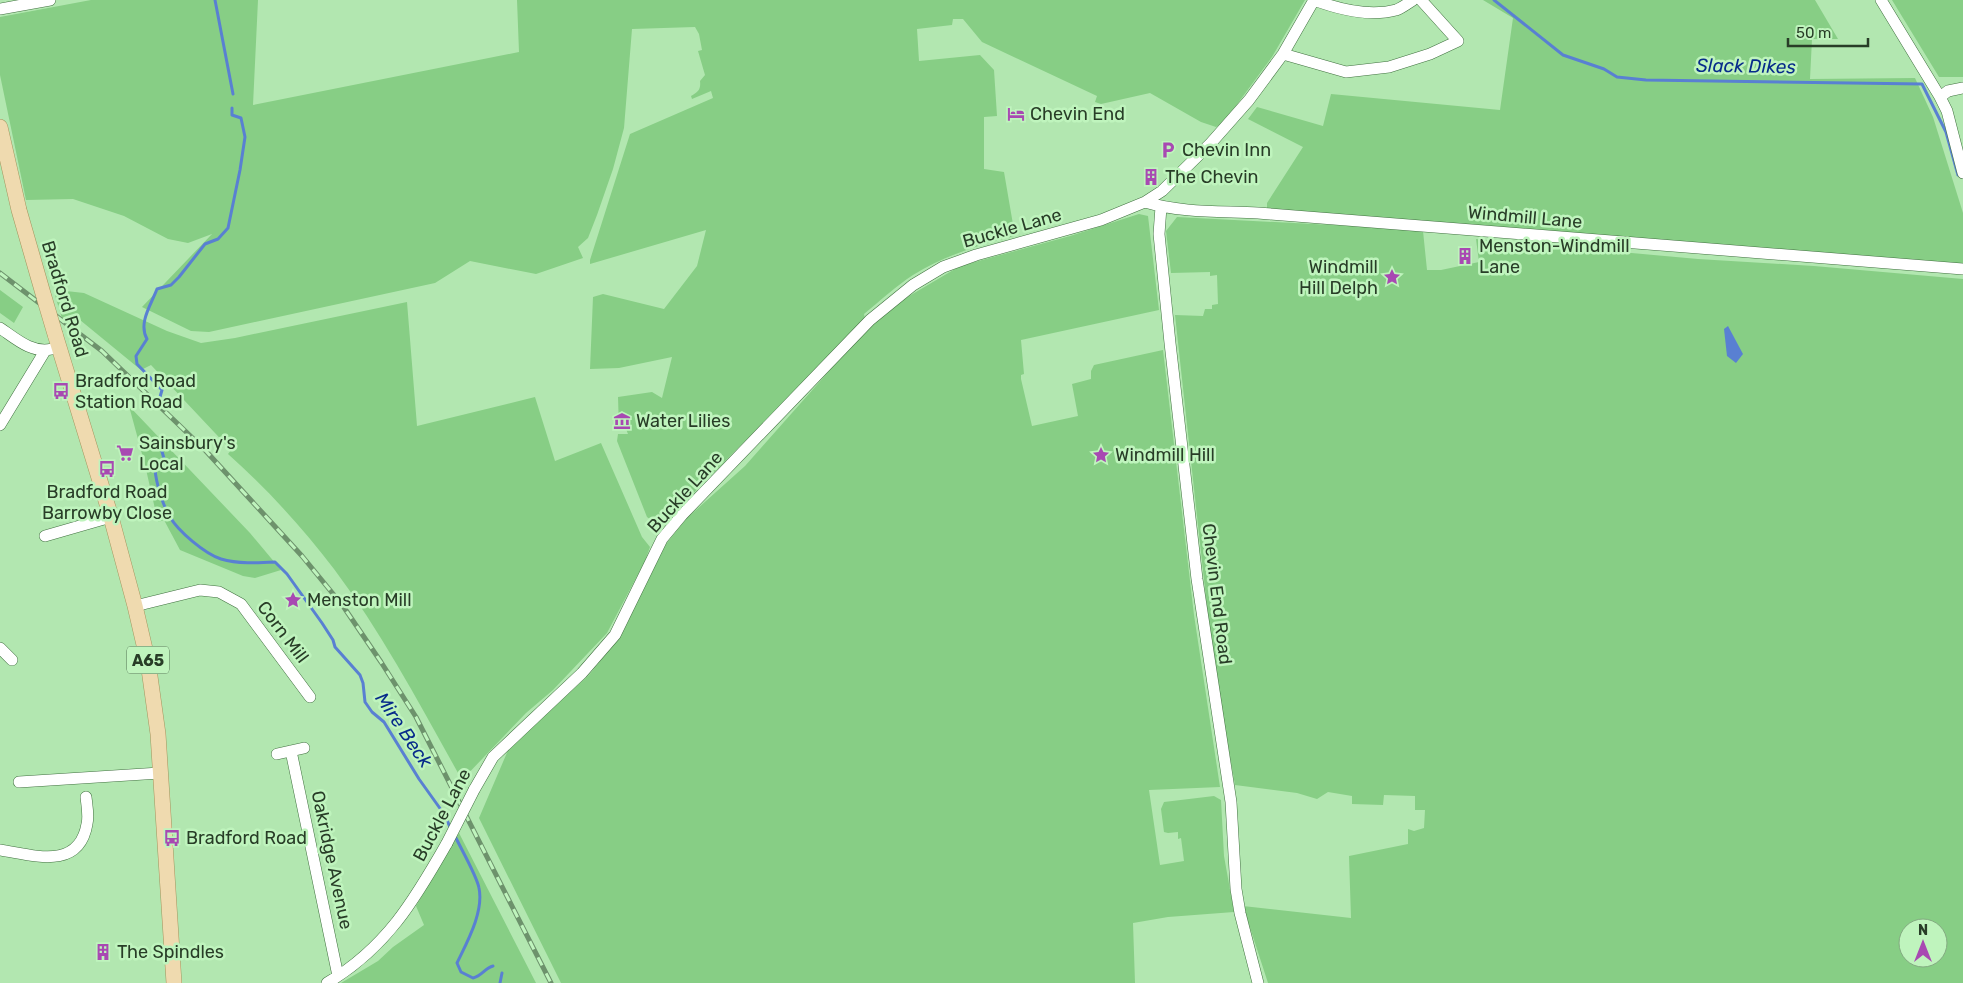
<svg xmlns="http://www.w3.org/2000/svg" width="1963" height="983" viewBox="0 0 1963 983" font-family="Rubik,sans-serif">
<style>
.green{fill:#87ce85;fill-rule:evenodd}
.water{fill:#5980d2}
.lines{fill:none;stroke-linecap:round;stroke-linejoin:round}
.stream{stroke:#5980d2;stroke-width:3}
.minor-casing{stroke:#417140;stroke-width:12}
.major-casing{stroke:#a3935d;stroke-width:16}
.minor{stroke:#fff;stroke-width:11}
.major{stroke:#efdaaf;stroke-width:15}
.rail-casing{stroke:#6d926c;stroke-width:5}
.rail{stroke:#bff4bd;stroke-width:3;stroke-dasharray:9;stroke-linecap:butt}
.minor-bridge-casing{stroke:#417140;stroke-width:12;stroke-linecap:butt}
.major-bridge-casing{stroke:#a3935d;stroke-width:16;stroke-linecap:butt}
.minor-bridge{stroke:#fff;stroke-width:11}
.major-bridge{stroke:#efdaaf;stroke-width:15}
.labels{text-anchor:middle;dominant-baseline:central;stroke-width:5;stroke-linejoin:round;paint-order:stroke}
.shield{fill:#bff4bd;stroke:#557454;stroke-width:1}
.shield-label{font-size:16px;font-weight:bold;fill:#283d27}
.poi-label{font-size:18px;fill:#283d27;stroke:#bff4bd;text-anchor:start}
.street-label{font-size:18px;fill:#283d27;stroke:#bff4bd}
.water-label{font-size:19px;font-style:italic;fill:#072b8a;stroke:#bff4bd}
</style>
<rect width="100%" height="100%" fill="#b2e7b0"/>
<path class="green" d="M 91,0 L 258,0 L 253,105 L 519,52 L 517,0 L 1305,0 L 1272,57 L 1224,122 L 1216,127 L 1201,122 L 1150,93 L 1101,104 L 1095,102 L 1097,96 L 982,42 L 963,19 L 953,19 L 952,25 L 917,29 L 919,61 L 980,55 L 994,70 L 997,116 L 984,117 L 984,169 L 1004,172 L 1015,236 C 980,244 944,256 913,275 C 896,286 880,301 864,314 L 865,319 L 665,522 C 658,524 652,521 647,517 L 617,441 L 618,434 L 628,434 L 626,429 L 619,429 L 618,397 L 652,392 L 662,398 L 672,357 L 619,368 L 590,369 L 593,297 L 603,294 L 664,309 L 697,266 L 706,230 L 590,264 L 590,260 L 630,134 L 713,98 L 711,91 L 692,99 L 691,96 C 698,92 701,90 700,81 L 705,75 L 698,51 L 702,50 L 699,34 L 695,27 L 632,29 L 624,128 L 613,169 L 597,215 L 588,238 L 578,247 L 583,258 L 536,274 L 470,261 L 435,283 L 209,332 L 191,331 L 142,307 L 212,234 L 188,243 L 168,239 L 124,216 L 73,199 L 26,200 L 0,75 L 0,17 Z
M 1483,0 L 1815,0 L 1838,39 L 1812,39 L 1810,79 L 1915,78 L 1933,117 L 1963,213 L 1963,264 L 1267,210 L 1267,203 L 1303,147 L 1248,119 L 1257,107 L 1323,126 L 1331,94 L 1500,110 L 1513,18 Z
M 1892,0 L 1963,0 L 1963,77 L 1939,77 Z
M 1139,214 L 1148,216 L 1159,310 L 1021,340 L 1024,374 L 1021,375 L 1021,379 L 1032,426 L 1078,416 L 1072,384 L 1091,379 L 1091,371 L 1094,365 L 1163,350 L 1194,615 L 1220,787 L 1149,790 L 1160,865 L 1184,861 L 1181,838 L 1178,839 L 1178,832 L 1168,833 L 1164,832 L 1161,809 L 1164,802 L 1214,796 L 1221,800 L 1224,856 L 1234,912 L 1168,917 L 1133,923 L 1135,983 L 561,983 L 479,818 L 509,748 L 589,675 L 610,649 L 627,623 L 666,544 L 687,518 L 745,466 L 870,325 L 875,323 L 899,302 L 960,266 L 1070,236 Z
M 1177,217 L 1352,226 L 1423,231 L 1427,270 L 1441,270 L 1479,262 L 1476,239 L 1698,259 L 1814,266 L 1963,279 L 1963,983 L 1268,983 L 1243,906 L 1351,918 L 1349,856 L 1408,844 L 1408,829 L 1414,831 L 1424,828 L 1425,810 L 1415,810 L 1415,796 L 1384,795 L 1383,805 L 1352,804 L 1352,796 L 1328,792 L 1317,799 L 1297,793 L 1235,785 L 1213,662 L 1175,315 L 1203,316 L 1205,309 L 1212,309 L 1212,305 L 1218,304 L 1217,275 L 1210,276 L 1210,272 L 1171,273 L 1166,231 ZM 1908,928 L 1938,928 L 1938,958 L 1908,958 Z
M 0,290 L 23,307 L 14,323 L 0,313 Z
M 57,290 L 84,293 L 167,331 L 201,343 L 235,338 L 407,302 L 417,426 L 535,397 L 555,461 L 601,443 L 642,537 L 650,547 L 645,561 L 607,633 L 553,690 L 526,713 L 462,780 C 422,709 383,634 334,569 C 302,527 267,489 228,454 L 231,450 L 151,365 L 141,370 L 80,320 L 63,322 L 55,295 Z
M 129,406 L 250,533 L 281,570 L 255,578 L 243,576 L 180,550 L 164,520 L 158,522 L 145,465 Z
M 459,833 L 536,983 L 341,983 L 378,961 L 393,947 L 424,925 L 416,906 Z"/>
<path class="water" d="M 1728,326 L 1743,354 L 1736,363 L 1727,356 L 1724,329 Z"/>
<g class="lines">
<path class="stream" d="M 215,0 L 233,94
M 1494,0 L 1563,55 L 1604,69 L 1617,77 L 1646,80 L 1922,84 L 1946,132 L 1958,175
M 160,397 L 162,390 L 137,364 L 136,356 L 147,339 C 138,323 151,305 157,289 L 171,285 L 179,277 L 205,244 L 218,239 L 228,228 L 240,170 L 245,137 L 241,118 L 232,115 L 232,108
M 159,441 L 165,462 L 155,469 C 156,483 163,506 170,517 C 178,531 205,554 221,559 C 238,564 257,563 275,562 L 287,574 L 322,623 L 333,640 L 335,647 L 360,675 L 363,683 L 365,702 L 372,712 L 384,722 L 419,779 L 444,814 L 451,829
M 454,834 C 460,847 477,876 479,888 C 484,912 467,942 457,963 L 461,972 L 473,978 C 482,976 485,968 493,966
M 500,983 L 502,973"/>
<g class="minor-casing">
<path id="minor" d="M 1314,0 C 1338,9 1370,17 1396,10 C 1402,8 1408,3 1413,0
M 1881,0 L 1940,97 L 1947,111 L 1963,173
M 0,9 L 50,0
M 1283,54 L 1346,72 L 1389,67 L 1430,54 L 1458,41 L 1421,0
M 1940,97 L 1948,91 L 1963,88
M 1145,202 C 1181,213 1221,211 1258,213 L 1963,269
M 1161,207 L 1159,234 L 1170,343 L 1197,579 L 1231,802 L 1236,889 L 1240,913 L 1258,983
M 0,328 C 15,338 32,354 52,349
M 0,425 L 45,351
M 45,536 L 111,517
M 135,606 L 200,590 L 219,592 L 241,604 L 310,697
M 0,648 L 12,660
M 291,751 L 338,976
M 277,754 L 304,748
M 19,782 L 160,773
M 474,790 L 493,757 L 582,673 L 615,635 L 662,539 L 682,515 L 870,320 L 913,285 L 943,267 L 976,255 L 1101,220 L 1145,202 L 1162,191 L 1211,143 L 1249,100 L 1283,54 L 1314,0
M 0,850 C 33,855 79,871 87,824 C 89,816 87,806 86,797
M 327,983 C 386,948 414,901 447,843"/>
</g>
<g class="major-casing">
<path id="major" d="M 0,127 L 19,210 L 44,297
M 55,334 L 111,517 L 135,606 L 148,662 L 158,734 L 174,983"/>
</g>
<use href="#minor" class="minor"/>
<use href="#major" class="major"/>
<g class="rail-casing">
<path id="rail" d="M 0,273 L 102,351 L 204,449 L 302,556 L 343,606 L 381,662 L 416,717 L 551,983"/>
</g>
<use href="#rail" class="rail"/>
<g class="minor-bridge-casing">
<path id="minor-bridge" d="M 447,843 L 474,790"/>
</g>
<g class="major-bridge-casing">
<path id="major-bridge" d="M 44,297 L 55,334"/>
</g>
<use href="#minor-bridge" class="minor-bridge"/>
<use href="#major-bridge" class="major-bridge"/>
</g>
<defs>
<g id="hotel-bare" transform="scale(1.35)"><path d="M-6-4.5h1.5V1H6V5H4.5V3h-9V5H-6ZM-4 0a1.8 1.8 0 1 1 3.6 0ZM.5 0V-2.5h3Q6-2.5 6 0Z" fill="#a849b2" stroke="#bff4bd" stroke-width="2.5" paint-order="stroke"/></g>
<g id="parking-bare" transform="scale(1.35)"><path d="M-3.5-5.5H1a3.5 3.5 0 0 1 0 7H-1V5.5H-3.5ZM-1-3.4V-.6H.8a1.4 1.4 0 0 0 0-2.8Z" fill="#a849b2" stroke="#bff4bd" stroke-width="2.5" paint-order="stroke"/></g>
<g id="building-bare" transform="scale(1.35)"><path d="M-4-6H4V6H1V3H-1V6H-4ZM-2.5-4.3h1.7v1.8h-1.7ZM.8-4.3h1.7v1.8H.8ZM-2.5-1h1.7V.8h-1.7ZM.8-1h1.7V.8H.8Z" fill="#a849b2" stroke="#bff4bd" stroke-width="2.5" paint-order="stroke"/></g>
<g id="sight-bare" transform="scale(1.35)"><path d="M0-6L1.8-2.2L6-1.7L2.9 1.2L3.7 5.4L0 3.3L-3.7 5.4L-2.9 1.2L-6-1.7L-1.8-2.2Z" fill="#a849b2" stroke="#bff4bd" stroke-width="2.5" paint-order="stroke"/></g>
<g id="bus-bare" transform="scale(1.35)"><path d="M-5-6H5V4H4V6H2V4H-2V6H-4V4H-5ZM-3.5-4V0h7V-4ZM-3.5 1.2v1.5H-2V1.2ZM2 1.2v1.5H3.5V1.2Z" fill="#a849b2" stroke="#bff4bd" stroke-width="2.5" paint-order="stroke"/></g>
<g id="museum-bare" transform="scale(1.35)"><path d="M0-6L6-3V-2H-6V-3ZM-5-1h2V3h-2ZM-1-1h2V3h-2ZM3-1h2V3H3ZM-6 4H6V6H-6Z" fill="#a849b2" stroke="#bff4bd" stroke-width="2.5" paint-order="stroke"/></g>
<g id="supermarket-bare" transform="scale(1.35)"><path d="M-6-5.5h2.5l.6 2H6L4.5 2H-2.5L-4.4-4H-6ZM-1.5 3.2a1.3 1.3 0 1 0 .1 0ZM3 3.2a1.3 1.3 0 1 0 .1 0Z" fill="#a849b2" stroke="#bff4bd" stroke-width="2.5" paint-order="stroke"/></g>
</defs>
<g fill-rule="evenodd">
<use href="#hotel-bare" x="1016" y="114"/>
<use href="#parking-bare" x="1168" y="150"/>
<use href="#building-bare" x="1151" y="177"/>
<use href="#building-bare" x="1465" y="256"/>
<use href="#sight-bare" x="1392" y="277"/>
<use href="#bus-bare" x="61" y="391"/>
<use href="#museum-bare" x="622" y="421"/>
<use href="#supermarket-bare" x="125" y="453"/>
<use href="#sight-bare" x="1101" y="455"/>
<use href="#bus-bare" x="107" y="469"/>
<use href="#sight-bare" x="293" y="600"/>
<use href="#bus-bare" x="172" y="838"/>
<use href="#building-bare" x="103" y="952"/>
</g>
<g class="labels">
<rect class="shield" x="127" y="646.5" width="42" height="27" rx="4"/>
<g class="shield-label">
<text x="148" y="660">A65</text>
</g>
<g class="poi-label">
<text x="1030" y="114">Chevin End</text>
<text x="1182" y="150">Chevin Inn</text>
<text x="1165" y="177">The Chevin</text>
<text x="1479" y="246">Menston-Windmill<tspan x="1479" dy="21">Lane</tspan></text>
<text x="1378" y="267" text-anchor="end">Windmill<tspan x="1378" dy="21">Hill Delph</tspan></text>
<text x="75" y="381">Bradford Road<tspan x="75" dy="21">Station Road</tspan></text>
<text x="636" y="421">Water Lilies</text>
<text x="139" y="443">Sainsbury's<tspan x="139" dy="21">Local</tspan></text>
<text x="1115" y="455">Windmill Hill</text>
<text x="107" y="492" text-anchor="middle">Bradford Road<tspan x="107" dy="21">Barrowby Close</tspan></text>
<text x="307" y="600">Menston Mill</text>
<text x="186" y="838">Bradford Road</text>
<text x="117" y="952">The Spindles</text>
</g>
<g class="street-label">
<text transform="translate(1525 217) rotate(5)">Windmill Lane</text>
<text transform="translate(1012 228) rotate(-16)">Buckle Lane</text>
<text transform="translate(65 299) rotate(73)">Bradford Road</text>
<text transform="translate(685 492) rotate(-48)">Buckle Lane</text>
<text transform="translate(1217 594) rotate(83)">Chevin End Road</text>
<text transform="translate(283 632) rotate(53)">Corn Mill</text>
<text transform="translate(442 815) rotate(-62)">Buckle Lane</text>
<text transform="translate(332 860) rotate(78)">Oakridge Avenue</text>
</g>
<g class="water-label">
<text transform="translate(1746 66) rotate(1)">Slack Dikes</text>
<text transform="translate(404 730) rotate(56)">Mire Beck</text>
</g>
</g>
<g transform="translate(1923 943)"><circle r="24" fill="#bff4bd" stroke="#83ab81"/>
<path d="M0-4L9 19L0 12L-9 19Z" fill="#a849b2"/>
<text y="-8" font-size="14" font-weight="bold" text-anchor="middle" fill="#283d27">N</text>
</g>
<path d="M1788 38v8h80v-8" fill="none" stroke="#283d27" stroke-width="2.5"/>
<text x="1796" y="38" font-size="15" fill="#283d27" stroke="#bff4bd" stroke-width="4" paint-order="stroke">50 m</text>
</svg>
